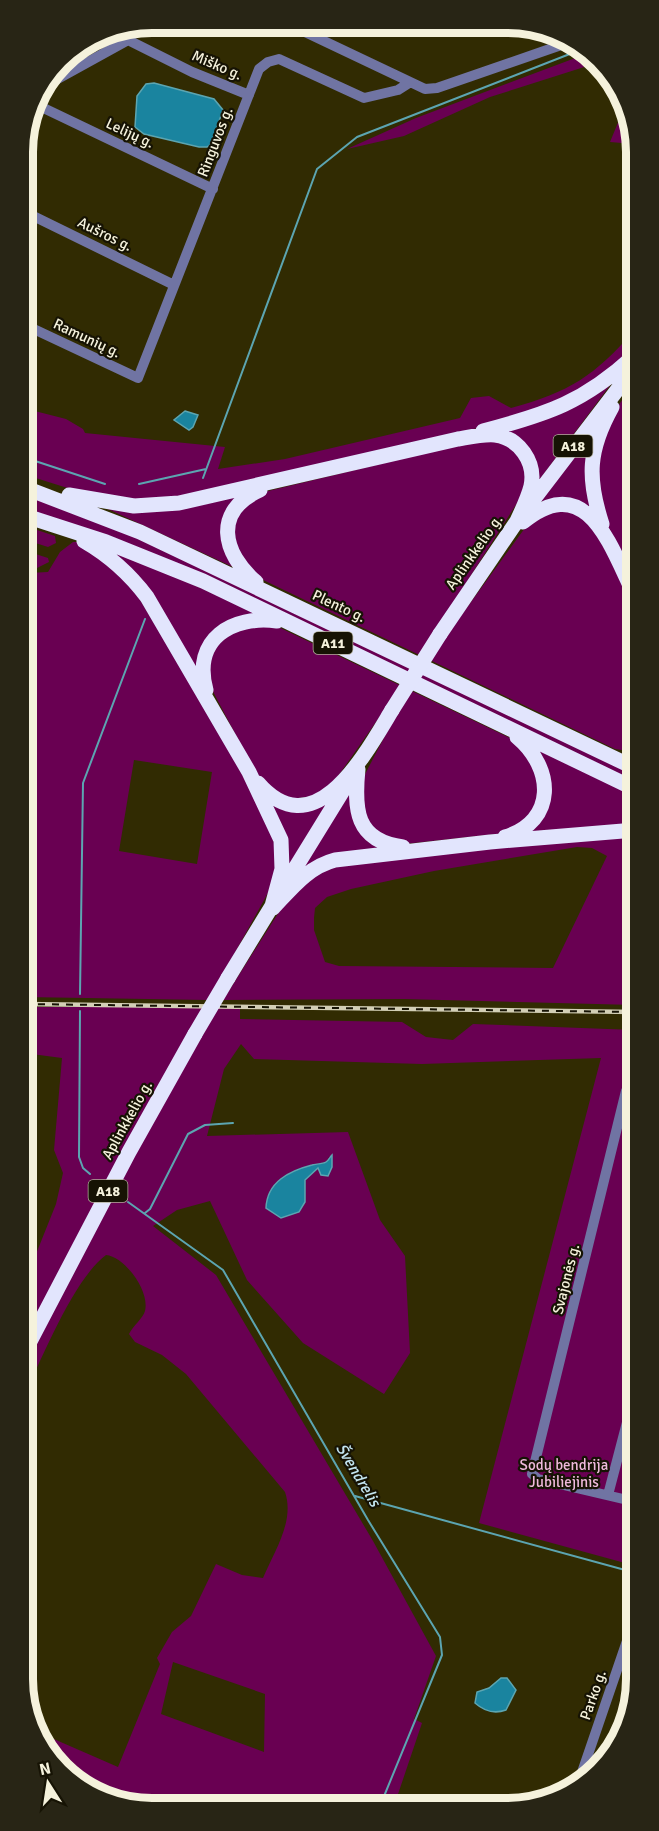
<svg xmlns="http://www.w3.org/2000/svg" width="659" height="1831" viewBox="0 0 659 1831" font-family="Signika,sans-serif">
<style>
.green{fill:#690052;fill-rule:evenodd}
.water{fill:#1a849f;stroke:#5ca5b1;stroke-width:1.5}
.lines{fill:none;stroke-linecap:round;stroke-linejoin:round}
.stream{stroke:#5ca5b1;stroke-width:2}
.minor{stroke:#7074a3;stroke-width:10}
.highway{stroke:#e2e5fd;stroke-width:15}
.rail-casing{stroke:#d3cfb6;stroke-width:4.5}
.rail{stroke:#161304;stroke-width:2;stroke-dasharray:7;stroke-linecap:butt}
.highway-bridge{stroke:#e2e5fd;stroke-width:15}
.labels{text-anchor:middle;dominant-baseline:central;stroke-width:4.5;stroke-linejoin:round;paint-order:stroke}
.shield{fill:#161304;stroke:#b2af9b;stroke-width:1.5}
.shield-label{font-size:14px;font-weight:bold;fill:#f5f2dc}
.street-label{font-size:15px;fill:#f5f2dc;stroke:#161304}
.park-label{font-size:15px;fill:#efb9dc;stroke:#161304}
.water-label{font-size:16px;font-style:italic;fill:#c4e5f1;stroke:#161304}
.rim{fill:none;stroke:#f5f2dc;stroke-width:8}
</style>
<rect width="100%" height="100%" fill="#312b02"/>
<path class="green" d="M 586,54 L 600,62 L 490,97 L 404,136 L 347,149 L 416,118 Z
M 624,108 L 634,126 L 634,144 L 610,142 Z
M 634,331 L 634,349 L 575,397 L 458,434 L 189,497 L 134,501 L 77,491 L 23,474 L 23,408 L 66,419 L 83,429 L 85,433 L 225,447 L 218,469 L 285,459 L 460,418 L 471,398 L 489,396 L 511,408 C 570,392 594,376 634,331 Z
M 614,380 L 534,487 L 535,471 L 500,430 Z
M 634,382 L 635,585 L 610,536 L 595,492 L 605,426 Z
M 596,424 L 594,514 L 563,498 L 538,502 Z
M 488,438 L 515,447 L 528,473 L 519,500 L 431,638 L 441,643 L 530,521 L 568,507 L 597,529 L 635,609 L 635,752 L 615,749 L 259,578 L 232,546 L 237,511 L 264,492 Z
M 23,493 L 98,519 L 635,775 L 635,781 L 23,509 Z
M 242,493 L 230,508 L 233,567 L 95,503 Z
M 31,528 L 55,536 L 56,543 L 48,547 L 26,540 L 24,533 Z
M 73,542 L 79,542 L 123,571 L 259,799 L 279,857 L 269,891 L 209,1000 L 24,997 L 23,570 L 28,573 L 48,572 L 60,552 ZM 134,760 L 212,772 L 197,864 L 119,851 Z
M 23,550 L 48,558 L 49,562 L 37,568 L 24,564 Z
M 111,551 L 185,580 L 260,615 L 218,629 L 199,678 Z
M 270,623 L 512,739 L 523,747 L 542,786 L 531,816 L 506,833 L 404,844 L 389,842 L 366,824 L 362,780 L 388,730 L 390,702 L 336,779 L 316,796 L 289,799 L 266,786 L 253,768 L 208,682 L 207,663 L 227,630 Z
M 535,747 L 635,795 L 635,823 L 523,835 L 542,814 Z
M 351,787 L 352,805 L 386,850 L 302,869 Z
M 333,796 L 286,873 L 269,799 L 279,805 Z
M 635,832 L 635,1005 L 404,999 L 223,1000 L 284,904 L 324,867 ZM 577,847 L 592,848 L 607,856 L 553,968 L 339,966 L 325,962 L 314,930 L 314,918 L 315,908 L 327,897 L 351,889 L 434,871 Z
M 24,1007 L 204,1007 L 84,1223 L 25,1337 L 24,1284 L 56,1204 L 63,1173 L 54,1150 L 62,1058 L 24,1053 Z
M 218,1008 L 240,1008 L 240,1019 L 402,1022 L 426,1037 L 453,1040 L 473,1024 L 635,1030 L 636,1566 L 479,1523 L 601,1058 L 422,1064 L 254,1059 L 241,1044 L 224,1069 L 207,1136 L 348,1132 L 380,1220 L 405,1256 L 410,1353 L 384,1394 L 303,1343 L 247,1280 L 210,1201 L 177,1210 L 153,1226 L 216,1275 L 373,1541 L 436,1656 L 414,1719 L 422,1723 L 394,1806 L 126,1806 L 60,1770 L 40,1733 L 118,1767 L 160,1664 L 157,1658 L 172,1632 L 191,1616 L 216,1564 L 242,1575 L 263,1578 C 274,1552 295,1521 285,1492 L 186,1374 L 162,1355 L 135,1342 L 129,1334 C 133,1326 143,1318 145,1311 C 150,1291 125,1257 106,1255 C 73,1280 44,1355 25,1393 L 25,1361 L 126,1169 ZM 329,1156 L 321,1175 L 318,1167 L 308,1174 L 282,1218 L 275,1213 L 295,1170 L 326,1162 ZM 173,1662 L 265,1694 L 264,1752 L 161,1714 Z"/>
<path class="water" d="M 154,83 L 214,99 L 223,110 L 211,144 L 207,147 L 199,147 L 144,134 L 135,127 L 137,96 L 146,84 Z
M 185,411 L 198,415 L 193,427 L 189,430 L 174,420 Z
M 332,1155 L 332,1167 L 328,1176 L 321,1175 L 318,1168 L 305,1180 L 305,1202 L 299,1212 L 281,1218 L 266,1208 C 267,1182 289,1171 312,1165 C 315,1164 323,1164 326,1162 C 329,1160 330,1157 332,1155 Z
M 501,1678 L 507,1678 L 516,1690 L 506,1710 C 495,1714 484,1711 475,1703 L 477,1692 L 489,1688 Z"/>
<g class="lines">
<path class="stream" d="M 23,457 L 105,484
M 203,478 L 317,169 L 357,137 L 580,50
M 139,484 L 206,469
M 80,994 L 83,783 L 145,619
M 80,1011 L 79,1157 L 83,1168 L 90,1174
M 128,1202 L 223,1270 L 368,1520 L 440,1637 L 442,1655 L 380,1806
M 145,1213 L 150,1209 L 188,1134 L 205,1125 L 233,1123
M 355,1496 L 636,1573"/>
<path class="minor" d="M 286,23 L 425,89 L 437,88 L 567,43
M 110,31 L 192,72 L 249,95
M 41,88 L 128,40
M 33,103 L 213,189
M 23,211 L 174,285
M 23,324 L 138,378 L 259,69 L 268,62 L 279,59 L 364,98 L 398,90 L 409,83
M 635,1081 L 626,1091 L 532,1474 L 538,1479 L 636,1502
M 608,1495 L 636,1388
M 580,1778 L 630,1632 L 636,1622"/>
<path class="highway" d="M 483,431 C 548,414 584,402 634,356
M 23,487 L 140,532 L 635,768
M 69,495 L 134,506 L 179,503 L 458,439 C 470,437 483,434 495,435 C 519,438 536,462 531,486 C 528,498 522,510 517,521
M 23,515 L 106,542 L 203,581 L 635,789
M 523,522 C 588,469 611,548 635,596
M 602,524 C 587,478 588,450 612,407
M 84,541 C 110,556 129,573 147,597 L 249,772 L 281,840 L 282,869 L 272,906 L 228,978
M 256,582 C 222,553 213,511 260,490
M 440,634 L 517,521 L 634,368
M 206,690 C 192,639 232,615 277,621
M 358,769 C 354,809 355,841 403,847
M 258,783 C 315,849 366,753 392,710
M 505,837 C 557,821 554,768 517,737
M 283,888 L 347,784
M 273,908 C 292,888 308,867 335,860 L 490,842 L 635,830
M 25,1351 L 129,1152 L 195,1034"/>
<g class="rail-casing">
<path id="rail" d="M 24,1004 L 635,1012"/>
</g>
<use href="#rail" class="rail"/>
<path class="highway-bridge" d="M 392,710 L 440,634
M 195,1034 L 228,978"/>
</g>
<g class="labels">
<g class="shield">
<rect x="553.5" y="435" width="39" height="22" rx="4.5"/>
<rect x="313.5" y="632" width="39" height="22" rx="4.5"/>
<rect x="88.5" y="1180" width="39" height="22" rx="4.5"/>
</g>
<g class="shield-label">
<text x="573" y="446">A18</text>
<text x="333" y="643">A11</text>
<text x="108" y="1191">A18</text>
</g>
<g class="street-label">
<text transform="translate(217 65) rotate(23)">Miško g.</text>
<text transform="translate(130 133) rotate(25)">Lelijų g.</text>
<text transform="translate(215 142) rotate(-69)">Ringuvos g.</text>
<text transform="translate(105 234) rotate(26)">Aušros g.</text>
<text transform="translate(87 338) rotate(25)">Ramunių g.</text>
<text transform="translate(474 552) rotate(-55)">Aplinkkelio g.</text>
<text transform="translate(339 606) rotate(25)">Plento g.</text>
<text transform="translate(127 1120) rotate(-61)">Aplinkkelio g.</text>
<text transform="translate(566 1279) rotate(-76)">Svajonės g.</text>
<text transform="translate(593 1695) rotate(-71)">Parko g.</text>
</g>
<g class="park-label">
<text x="564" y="1465">Sodų bendrija<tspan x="564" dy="17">Jubiliejinis</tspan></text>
</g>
<g class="water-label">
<text transform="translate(358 1475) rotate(59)">Švendrelis</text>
</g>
</g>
<path d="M0 0H659V1831H0ZM152 33H507A119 119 0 0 1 626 152V1679A119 119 0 0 1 507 1798H152A119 119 0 0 1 33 1679V152A119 119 0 0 1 152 33Z" fill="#282515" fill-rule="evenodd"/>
<path class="rim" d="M152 33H507A119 119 0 0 1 626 152V1679A119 119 0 0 1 507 1798H152A119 119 0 0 1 33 1679V152A119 119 0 0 1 152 33Z"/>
<g transform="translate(48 1783) rotate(348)" stroke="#161304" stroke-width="4.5" paint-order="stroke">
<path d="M0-4.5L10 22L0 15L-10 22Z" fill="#f5f2dc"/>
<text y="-9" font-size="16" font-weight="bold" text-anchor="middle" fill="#f5f2dc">N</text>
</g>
</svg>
